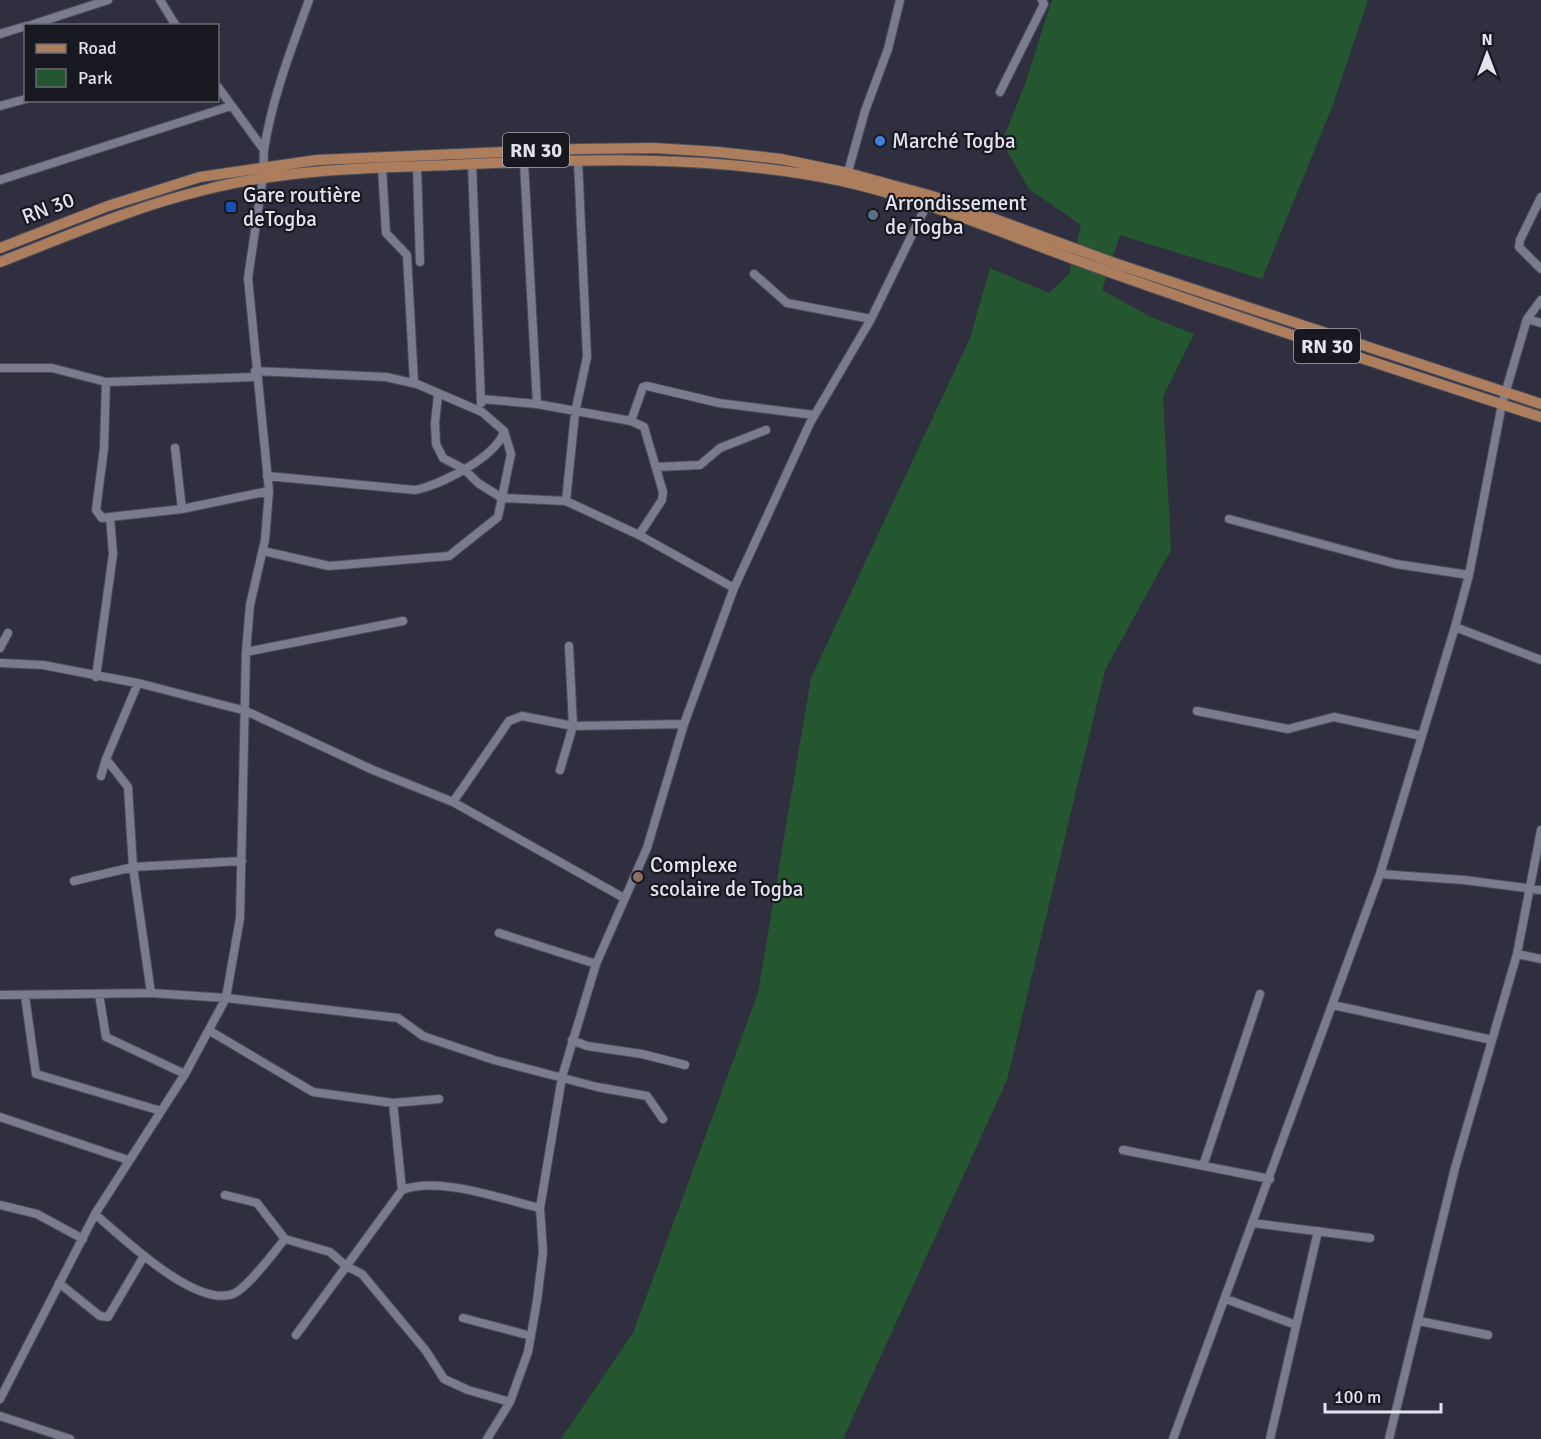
<svg xmlns="http://www.w3.org/2000/svg" width="1541" height="1439" viewBox="0 0 1541 1439" font-family="Signika,sans-serif">
<style>
.green{fill:#24572f}
.lines{fill:none;stroke-linecap:round;stroke-linejoin:round}
.minor-casing{stroke:#4c4c5a;stroke-width:10}
.major-casing{stroke:#4c4c5a;stroke-width:12}
.minor{stroke:#7a7b8e;stroke-width:8}
.major{stroke:#ac7e5d;stroke-width:10}
.shop-dot{fill:#3f7fe0;stroke:#181820;stroke-width:2}
.transit-dot{fill:#1a4fb4;stroke:#181820;stroke-width:2}
.service-dot{fill:#5c6f8a;stroke:#181820;stroke-width:2}
.education-dot{fill:#8d6e63;stroke:#181820;stroke-width:2}
.labels{text-anchor:middle;dominant-baseline:central;stroke-width:4.5;stroke-linejoin:round;paint-order:stroke}
.shield{fill:#181820;stroke:#a6a6b0;stroke-width:1.5}
.shield-label{font-size:20px;font-weight:bold;fill:#e3e3ee}
.poi-label{font-size:21px;fill:#e3e3ee;stroke:#181820;text-anchor:start}
.street-label{font-size:21px;fill:#e3e3ee;stroke:#181820}
</style>
<rect width="100%" height="100%" fill="#2f2f40"/>
<path class="green" d="M 1052,0 L 1368,0 L 1332,107 L 1262,279 L 1120,235 L 1102,290 L 1149,316 L 1194,334 L 1163,397 L 1171,550 L 1105,670 L 1007,1080 L 843,1439 L 561,1439 L 633,1333 L 758,993 L 811,678 L 970,338 L 990,268 L 1049,293 L 1069,274 L 1081,225 L 1029,189 L 1002,142 L 1025,84 Z"/>
<g class="lines">
<g class="minor-casing">
<path id="minor" d="M 160,0 L 176,26
M 28,26 L 108,0
M 0,34 L 26,26
M 1000,92 L 1044,4 L 1042,0
M 0,106 L 26,99
M 264,150 C 272,98 291,50 309,0
M 524,162 L 537,404
M 472,164 L 481,403
M 417,166 L 420,262
M 382,168 L 386,233 L 407,255 L 414,383
M 846,179 L 865,111 L 888,49 L 900,0
M 0,180 L 231,106
M 1541,197 L 1520,240 L 1519,247 L 1541,269
M 754,274 L 787,303 L 871,319
M 1527,319 L 1541,323
M 0,368 L 52,368 L 106,382 L 256,377
M 255,371 L 386,377 L 417,384 L 482,412 L 504,431 L 511,454 L 498,517 L 449,556 L 329,566 L 263,551
M 438,395 L 435,423 L 436,444 L 443,458 L 464,469 L 478,483 L 502,498 L 566,501 L 639,535 L 734,588
M 481,399 L 537,404 L 631,421 L 644,427 L 663,492 L 662,500 L 639,535
M 631,421 L 643,387 L 647,386 L 719,403 L 814,415
M 175,448 L 182,509
M 656,467 L 700,465 L 720,448 L 766,430
M 267,476 L 415,490 C 440,485 497,457 504,431
M 566,501 L 575,413 L 587,357 L 578,160
M 110,517 L 182,509 L 269,491
M 1229,519 L 1396,564 L 1469,575
M 1455,627 L 1541,660
M 0,648 L 8,633
M 246,652 L 403,621
M 0,663 L 43,665 L 142,684 L 246,711 L 373,770 L 453,802 L 624,898
M 96,677 L 113,554 L 110,517 L 102,518 L 96,510 L 104,448 L 106,382
M 138,683 L 106,759 L 128,787 L 133,867 L 151,993
M 1197,711 L 1288,729 L 1334,717 L 1422,736
M 560,770 L 573,726 L 569,646
M 101,776 L 106,759
M 453,802 L 509,721 L 522,716 L 573,726 L 684,724
M 1380,874 L 1464,880 L 1541,890
M 74,881 L 133,867 L 242,861
M 499,933 L 596,964
M 1517,954 L 1541,959
M 99,994 L 106,1037 L 185,1074
M 0,995 L 151,993 L 226,998 L 398,1018 L 423,1036 L 494,1060 L 597,1087 L 647,1096 L 663,1119
M 25,996 L 36,1074 L 161,1111
M 1333,1005 L 1492,1040
M 210,1031 L 313,1092 L 393,1103 L 439,1099
M 572,1040 L 587,1046 L 642,1054 L 685,1065
M 393,1103 L 402,1190
M 0,1117 L 128,1160
M 1123,1150 L 1270,1179
M 1203,1166 L 1260,994
M 225,1195 L 257,1203 L 285,1239 L 330,1252 L 346,1266 L 362,1274 L 426,1351 L 444,1379 L 468,1390 L 510,1402
M 0,1205 L 37,1214 L 83,1239
M 95,1214 C 122,1237 198,1311 235,1293 C 250,1285 273,1253 285,1239
M 1253,1223 L 1370,1238
M 59,1283 L 100,1316 L 108,1317 L 144,1256
M 1226,1299 L 1296,1325
M 463,1318 L 531,1336
M 1419,1321 L 1488,1335
M 296,1335 L 402,1190 C 440,1176 501,1199 540,1208
M 0,1399 L 95,1214 L 185,1074 L 226,998 L 240,918 L 246,652 L 250,605 L 265,540 L 269,491 L 248,278 L 263,177 L 264,150 L 218,87
M 0,1416 L 70,1439
M 487,1439 L 510,1402 L 528,1352 L 537,1301 L 543,1252 L 540,1208 L 562,1077 L 596,964 L 647,848 L 684,724 L 734,588 L 810,423 L 871,319 L 926,206
M 1173,1439 L 1380,874 L 1455,627 L 1469,575 L 1502,404 L 1527,319 L 1541,300
M 1270,1439 L 1318,1231
M 1389,1439 L 1455,1168 L 1517,954 L 1541,830"/>
</g>
<g class="major-casing">
<path id="major" d="M 0,248 L 108,206 L 200,177 L 317,160 L 578,149 L 654,148 L 718,152 L 781,159 L 848,173 L 932,196 L 1117,264 L 1541,404
M 0,262 C 67,236 134,207 204,190 C 285,169 368,168 451,165 C 582,159 712,154 842,181 C 936,202 1025,243 1115,274 C 1256,324 1399,371 1541,417"/>
</g>
<use href="#minor" class="minor"/>
<use href="#major" class="major"/>
</g>
<circle class="shop-dot" cx="880" cy="141" r="6"/>
<rect class="transit-dot" x="225" y="201" width="12" height="12" rx="3"/>
<circle class="service-dot" cx="873" cy="215" r="6"/>
<circle class="education-dot" cx="638" cy="877" r="6"/>
<g class="labels">
<g class="shield">
<rect x="503" y="133" width="66" height="34" rx="4.5"/>
<rect x="1294" y="329" width="66" height="34" rx="4.5"/>
</g>
<g class="shield-label">
<text x="536" y="150">RN 30</text>
<text x="1327" y="346">RN 30</text>
</g>
<g class="poi-label">
<text x="892" y="141">Marché Togba</text>
<text x="243" y="195">Gare routière<tspan x="243" dy="24">deTogba</tspan></text>
<text x="885" y="203">Arrondissement<tspan x="885" dy="24">de Togba</tspan></text>
<text x="650" y="865">Complexe<tspan x="650" dy="24">scolaire de Togba</tspan></text>
</g>
<g class="street-label">
<text transform="translate(48 208) rotate(-21)">RN 30</text>
</g>
</g>
<rect x="24" y="24" width="195" height="78" fill="#181820" stroke="#696972" stroke-width="1.5"/>
<rect x="36" y="44" width="30" height="9" fill="#ac7e5d" stroke="#696972" stroke-width="1.5"/>
<text x="78" y="54" font-size="18" fill="#e3e3ee">Road</text>
<rect x="36" y="69" width="30" height="18" fill="#24572f" stroke="#696972" stroke-width="1.5"/>
<text x="78" y="84" font-size="18" fill="#e3e3ee">Park</text>
<g transform="translate(1487 54)" stroke="#181820" stroke-width="4.5" paint-order="stroke">
<path d="M0-4.5L10 22L0 15L-10 22Z" fill="#e3e3ee"/>
<text y="-9" font-size="16" font-weight="bold" text-anchor="middle" fill="#e3e3ee">N</text>
</g>
<path d="M1325 1403v9h116v-9" fill="none" stroke="#e3e3ee" stroke-width="3"/>
<text x="1334" y="1403" font-size="18" fill="#e3e3ee" stroke="#181820" stroke-width="4.5" paint-order="stroke">100 m</text>
</svg>
